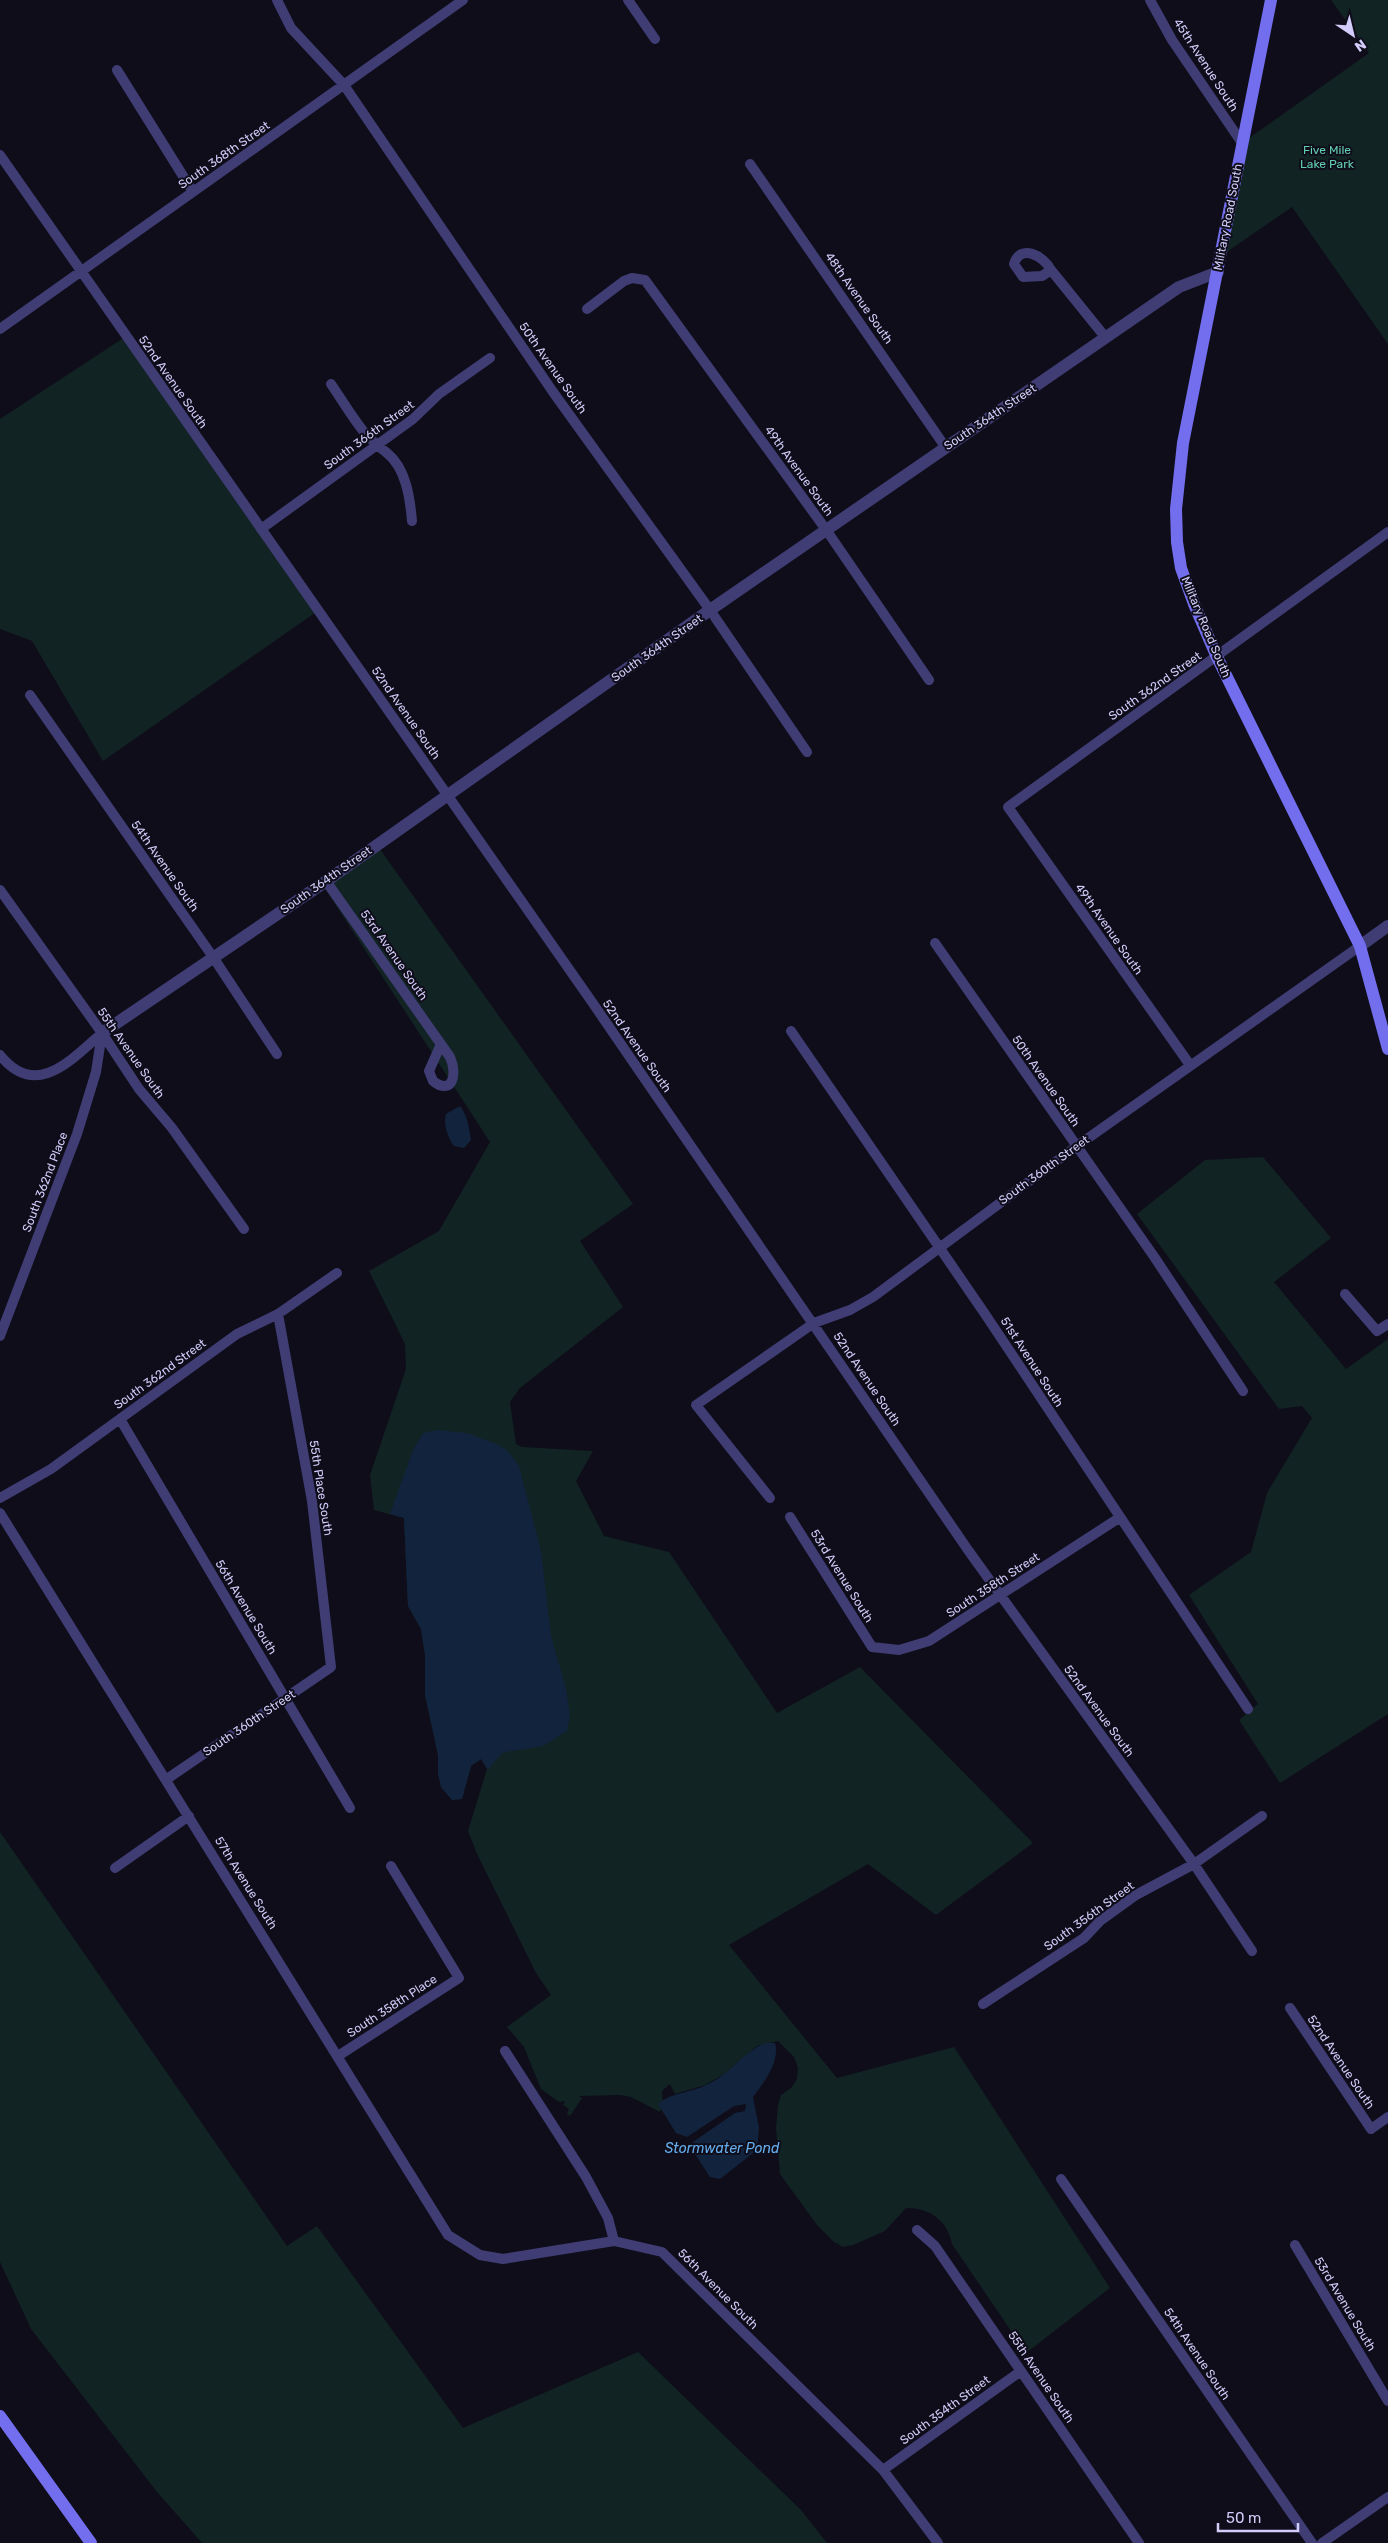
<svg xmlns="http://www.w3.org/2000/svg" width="1388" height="2543" viewBox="0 0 1388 2543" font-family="Rubik,sans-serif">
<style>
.green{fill:#112323}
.water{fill:#12243d}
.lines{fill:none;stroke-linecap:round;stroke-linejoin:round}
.minor{stroke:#3f3d74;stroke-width:10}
.tertiary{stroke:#3f3d74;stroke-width:12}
.secondary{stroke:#726eee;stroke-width:12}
.labels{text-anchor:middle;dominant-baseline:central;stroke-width:4;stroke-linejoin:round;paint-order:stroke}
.street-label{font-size:12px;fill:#d1ccf9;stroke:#0f0d1a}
.park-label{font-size:12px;fill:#62cfb4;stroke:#0f0d1a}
.water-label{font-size:14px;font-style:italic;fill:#66aeed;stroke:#0f0d1a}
</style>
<rect width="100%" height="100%" fill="#0f0d1a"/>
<path class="green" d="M 1331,0 L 1388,0 L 1388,344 L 1292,207 L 1221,256 L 1242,143 L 1369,53 Z
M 125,337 L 319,610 L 103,761 L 32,641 L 0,629 L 0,419 Z
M 377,845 L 633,1204 L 580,1241 L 623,1307 L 520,1388 L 510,1402 L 516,1444 L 522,1447 L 593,1451 L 576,1481 L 604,1536 L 669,1552 L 777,1713 L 860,1667 L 1033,1843 L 936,1915 L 868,1864 L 729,1945 L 837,2078 L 954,2047 L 1110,2288 L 1026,2353 L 952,2244 C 948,2221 929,2207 906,2208 L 885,2231 L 853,2245 L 843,2247 L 834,2242 L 817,2225 L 780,2174 L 776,2128 L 778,2105 L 781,2095 L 791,2088 L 797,2079 L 798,2068 L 794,2057 L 778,2041 L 757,2046 L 724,2074 L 705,2085 L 675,2094 L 670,2084 L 662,2091 L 663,2102 L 660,2112 L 631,2097 L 620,2095 L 579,2096 L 582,2098 L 570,2116 L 567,2114 L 569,2109 L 563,2105 L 565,2101 L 559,2102 L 541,2089 L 524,2047 L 507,2027 L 551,1995 L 536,1973 L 477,1854 L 468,1831 L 487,1769 L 481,1759 L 472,1763 L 462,1799 L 452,1800 L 441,1787 L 438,1773 L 438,1755 L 425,1695 L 425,1655 L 421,1629 L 408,1606 L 404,1518 L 374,1510 L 370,1475 L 406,1369 L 405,1344 L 369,1271 L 439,1231 L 490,1142 L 322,884 Z
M 1263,1157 L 1331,1238 L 1274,1282 L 1346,1369 L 1388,1339 L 1388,1714 L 1280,1783 L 1239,1720 L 1258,1704 L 1189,1595 L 1251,1552 L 1267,1493 L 1312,1418 L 1302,1406 L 1279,1409 L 1137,1214 L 1205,1160 Z
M 0,1832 L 287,2246 L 317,2226 L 463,2428 L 638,2352 L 801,2510 L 827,2543 L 202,2543 L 157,2492 L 31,2329 L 0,2262 Z"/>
<path class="water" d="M 458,1107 L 461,1107 C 468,1118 469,1128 471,1140 L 464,1148 L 454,1146 C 448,1138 443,1125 446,1114 Z
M 438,1430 L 467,1433 L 499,1445 L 509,1452 L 519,1466 L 541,1551 L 551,1636 L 566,1688 L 570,1716 L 567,1731 L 543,1746 L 505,1752 L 500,1755 L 488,1770 L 481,1759 L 471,1766 L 462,1799 L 452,1800 L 441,1787 L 438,1773 L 438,1755 L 425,1695 L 425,1655 L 421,1629 L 408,1606 L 404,1518 L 390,1514 L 413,1450 L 423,1433 Z
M 765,2043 L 775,2043 C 780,2062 764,2082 753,2097 L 759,2128 L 757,2150 L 720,2179 L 710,2177 L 691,2148 L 693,2142 L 735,2113 L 745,2111 L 746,2104 L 734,2106 L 687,2137 L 676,2133 L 658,2104 C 672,2092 692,2093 708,2084 C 730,2074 742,2053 765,2043 Z"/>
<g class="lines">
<path class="minor" d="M 277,0 L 291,28 L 344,85 L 553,392 L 710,610 L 807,752
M 628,0 L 655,39
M 1150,0 L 1172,40 L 1242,143
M 117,70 L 193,192
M 0,155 L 592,1002 L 968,1550 L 1194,1864 L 1252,1951
M 750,164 L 946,448
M 1051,270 C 1044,256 1020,243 1014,264 L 1023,277 L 1042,276 L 1051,270 L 1106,338
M 587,309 L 624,281 L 632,278 L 645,280 L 827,531 L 929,680
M 0,329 L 463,0
M 331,384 C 342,400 352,417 364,432 C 372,441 378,446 387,453 C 406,468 410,498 412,521
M 261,529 L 413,419 L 439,394 L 490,358
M 30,695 L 213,957 L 277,1054
M 326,881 L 450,1057 C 458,1075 452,1096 433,1081 L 429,1071 L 441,1044
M 0,890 L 102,1033 L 139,1089 L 172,1128 L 244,1229
M 935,943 L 1155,1258 L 1243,1391
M 791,1031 L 985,1314 L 1248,1709
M 0,1055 C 36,1100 71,1060 102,1033
M 1190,1065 L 1008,807 L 1388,532
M 1345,1294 L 1377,1331 L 1388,1324
M 0,1336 L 77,1134 L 96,1072 L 102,1033
M 120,1419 L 350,1808
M 0,1498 L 51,1469 L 237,1334 L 278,1314 L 337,1273
M 770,1498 L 696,1405 L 814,1323 L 850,1310 L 873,1297 L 1077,1146 L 1360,946
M 0,1513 L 448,2235 L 480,2255 L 503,2259 L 614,2241 L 662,2252 L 883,2470 L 938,2543
M 790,1517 L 872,1647 L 899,1650 L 929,1641 L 1119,1518
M 167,1779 L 331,1667 L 312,1501 L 278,1314
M 115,1868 L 189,1816
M 983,2004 L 1084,1938 L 1100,1921 L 1136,1895 L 1194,1864 L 1262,1816
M 1290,2008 L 1371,2129 L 1388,2117
M 505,2051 L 586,2177 L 608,2218 L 614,2241
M 338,2056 L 459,1978 L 391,1866
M 1061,2179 L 1312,2543
M 917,2230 L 935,2246 L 1139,2543
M 1295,2245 L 1388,2401
M 883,2470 L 1021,2371
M 1322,2543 L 1388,2497"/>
<path class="tertiary" d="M 1360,946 L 1388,926
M 102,1033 L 322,884 L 710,610 L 1179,287 L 1218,272"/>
<path class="secondary" d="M 1271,0 L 1183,443 L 1176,509 L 1177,542 L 1181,568 L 1194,604 L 1217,657 L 1360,946 L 1388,1049
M 0,2416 L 91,2543"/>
</g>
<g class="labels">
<g class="street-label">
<text transform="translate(1206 65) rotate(57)">45th Avenue South</text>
<text transform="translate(224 155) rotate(-35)">South 368th Street</text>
<text transform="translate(1228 217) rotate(-79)">Military Road South</text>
<text transform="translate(859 298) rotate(55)">48th Avenue South</text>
<text transform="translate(553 368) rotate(55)">50th Avenue South</text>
<text transform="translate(173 382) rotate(55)">52nd Avenue South</text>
<text transform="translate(990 417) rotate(-34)">South 364th Street</text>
<text transform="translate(369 435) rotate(-36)">South 366th Street</text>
<text transform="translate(799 471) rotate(54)">49th Avenue South</text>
<text transform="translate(1206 627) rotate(67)">Military Road South</text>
<text transform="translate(657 648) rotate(-35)">South 364th Street</text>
<text transform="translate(1155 686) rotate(-35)">South 362nd Street</text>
<text transform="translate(406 713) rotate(55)">52nd Avenue South</text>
<text transform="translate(165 866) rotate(55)">54th Avenue South</text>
<text transform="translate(326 880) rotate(-35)">South 364th Street</text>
<text transform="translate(1109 929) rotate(55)">49th Avenue South</text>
<text transform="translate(394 955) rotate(55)">53rd Avenue South</text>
<text transform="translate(637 1046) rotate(55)">52nd Avenue South</text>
<text transform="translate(131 1053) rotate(55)">55th Avenue South</text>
<text transform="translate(1046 1081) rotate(55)">50th Avenue South</text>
<text transform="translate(1044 1170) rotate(-36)">South 360th Street</text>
<text transform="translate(45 1182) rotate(-69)">South 362nd Place</text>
<text transform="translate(1032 1362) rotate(57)">51st Avenue South</text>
<text transform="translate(160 1374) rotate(-36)">South 362nd Street</text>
<text transform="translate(867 1379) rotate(56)">52nd Avenue South</text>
<text transform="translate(321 1488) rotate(81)">55th Place South</text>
<text transform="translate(842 1576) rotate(58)">53rd Avenue South</text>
<text transform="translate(993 1585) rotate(-33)">South 358th Street</text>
<text transform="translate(246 1607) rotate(59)">56th Avenue South</text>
<text transform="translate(1099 1711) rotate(54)">52nd Avenue South</text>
<text transform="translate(249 1723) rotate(-34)">South 360th Street</text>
<text transform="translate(246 1883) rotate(58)">57th Avenue South</text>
<text transform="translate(1089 1916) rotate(-36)">South 356th Street</text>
<text transform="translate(392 2006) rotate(-33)">South 358th Place</text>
<text transform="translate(1341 2062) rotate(56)">52nd Avenue South</text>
<text transform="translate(718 2289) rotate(45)">56th Avenue South</text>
<text transform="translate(1345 2304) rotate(59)">53rd Avenue South</text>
<text transform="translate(1197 2354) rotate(56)">54th Avenue South</text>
<text transform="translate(1041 2377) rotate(56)">55th Avenue South</text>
<text transform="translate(945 2410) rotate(-36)">South 354th Street</text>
</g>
<g class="park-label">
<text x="1327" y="150">Five Mile<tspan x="1327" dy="14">Lake Park</tspan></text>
</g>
<g class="water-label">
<text x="722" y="2148">Stormwater Pond</text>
</g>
</g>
<g transform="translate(1353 35) rotate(145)" stroke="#0f0d1a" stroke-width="4" paint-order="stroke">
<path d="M0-4L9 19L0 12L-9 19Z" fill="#d1ccf9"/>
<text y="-8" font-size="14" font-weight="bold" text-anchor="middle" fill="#d1ccf9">N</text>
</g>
<path d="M1218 2523v8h80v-8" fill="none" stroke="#d1ccf9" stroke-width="2.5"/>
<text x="1226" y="2523" font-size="15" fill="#d1ccf9" stroke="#0f0d1a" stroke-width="4" paint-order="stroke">50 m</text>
</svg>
